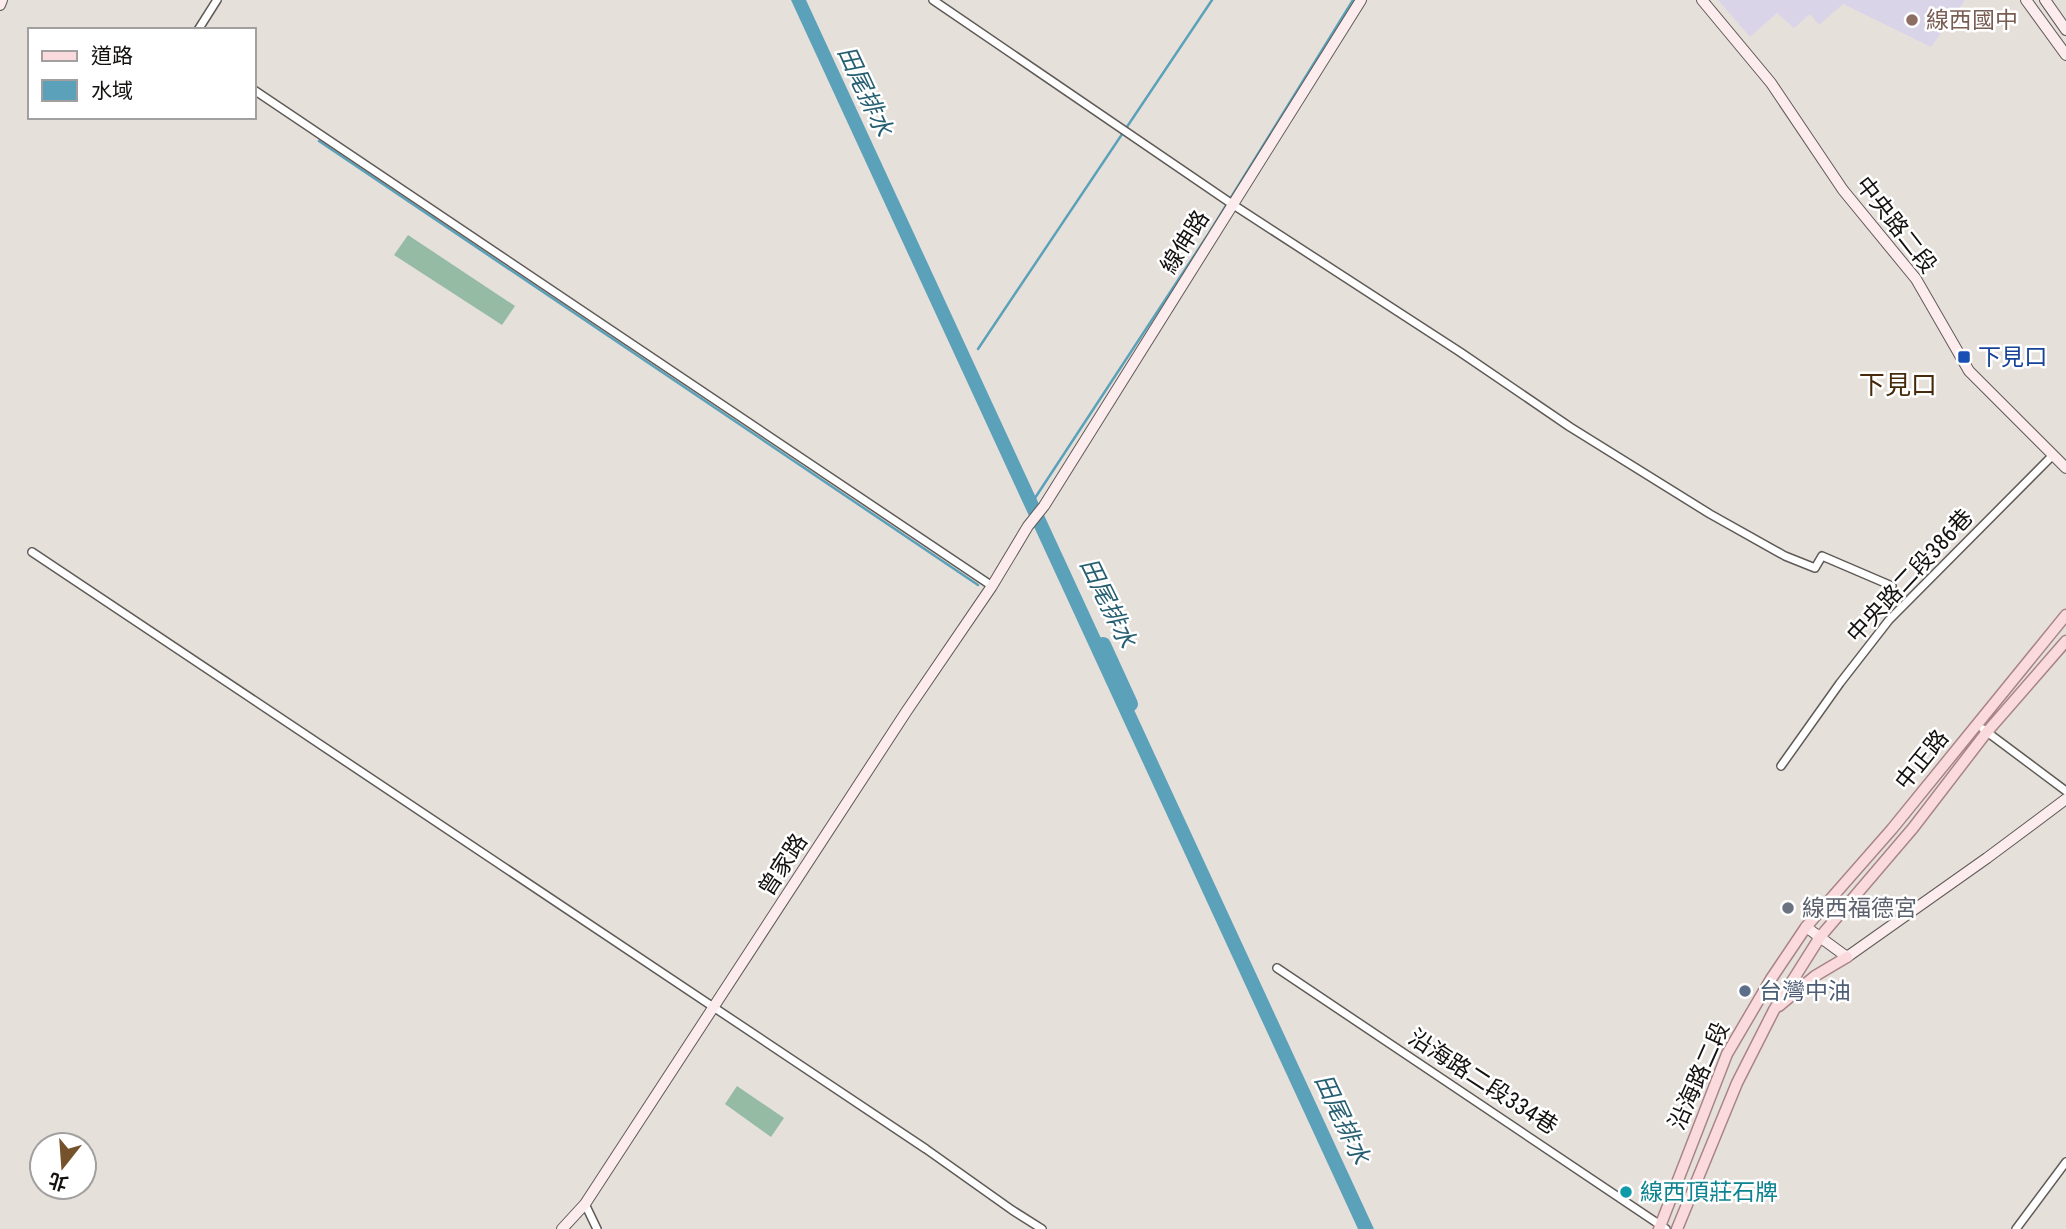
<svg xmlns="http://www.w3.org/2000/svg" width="2066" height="1229" viewBox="0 0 2066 1229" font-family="'Roboto Condensed','Noto Sans TC',sans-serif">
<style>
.education{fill:#dad4e9}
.green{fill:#95bba5}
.water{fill:#5ba1b9}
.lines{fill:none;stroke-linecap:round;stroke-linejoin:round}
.stream{stroke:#5ba1b9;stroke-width:2.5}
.river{stroke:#5ba1b9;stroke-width:16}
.street-casing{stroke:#605b57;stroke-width:10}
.secondary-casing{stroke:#605b57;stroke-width:12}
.primary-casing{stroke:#a88487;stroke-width:13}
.street{stroke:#fff;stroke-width:7}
.secondary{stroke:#fdecee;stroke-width:10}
.primary{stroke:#fbdadd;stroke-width:10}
.education-dot{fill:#8d6e63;stroke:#fff;stroke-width:2.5}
.transit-dot{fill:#1a4fb4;stroke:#fff;stroke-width:2.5}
.worship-dot{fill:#6b7280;stroke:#fff;stroke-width:2.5}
.service-dot{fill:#5c6f8a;stroke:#fff;stroke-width:2.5}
.culture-dot{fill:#0f9aa8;stroke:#fff;stroke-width:2.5}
.labels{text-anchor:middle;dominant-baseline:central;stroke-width:5;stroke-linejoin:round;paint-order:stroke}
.education-label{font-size:23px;fill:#785e54;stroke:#fff;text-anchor:start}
.street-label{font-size:23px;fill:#141210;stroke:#fff}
.transit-label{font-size:23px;fill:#164399;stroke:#fff;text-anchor:start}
.worship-label{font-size:23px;fill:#5b616d;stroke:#fff;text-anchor:start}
.service-label{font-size:23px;fill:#4e5e75;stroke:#fff;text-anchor:start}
.culture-label{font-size:23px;fill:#0d838f;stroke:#fff;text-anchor:start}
.water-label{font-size:24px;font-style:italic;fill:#275f72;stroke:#fff}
.quarter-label{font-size:26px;fill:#462a0b;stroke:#fff}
</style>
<rect width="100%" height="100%" fill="#e6e0db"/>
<path class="education" d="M 1718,0 L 1965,0 L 1931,47 L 1843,4 L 1819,25 L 1810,14 L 1794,28 L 1777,13 L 1750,37 Z"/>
<path class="green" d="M 408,235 L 515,306 L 502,325 L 394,255 Z
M 737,1086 L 784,1118 L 771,1137 L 725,1104 Z"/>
<path class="water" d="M 791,0 L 806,0 L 1374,1229 L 1358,1229 Z"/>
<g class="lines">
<path class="stream" d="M 319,141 L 978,585
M 978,349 L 1212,0
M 1035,498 L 1209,233 L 1353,0"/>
<path class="river" d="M 1103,645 L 1130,704"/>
<g class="street-casing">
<path id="street" d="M 933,0 L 1232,204 L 1460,352 L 1570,427 L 1710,514 L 1785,556 L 1815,568 L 1822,556 L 1892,586
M 198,30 L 217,0
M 254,90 L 992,586
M 32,552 L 926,1149 L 1012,1210 L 1042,1229
M 1983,729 L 2066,791
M 1781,766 L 1840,683 L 1889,620 L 2052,456
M 1277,968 L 1666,1229
M 585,1204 L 597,1229
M 2016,1229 L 2066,1162"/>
</g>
<g class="secondary-casing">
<path id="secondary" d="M 1702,0 L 1771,83 L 1843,190 L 1916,279 L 1969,371 L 2066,468
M 2026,0 L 2066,55
M 2045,0 L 2066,30
M 0,5 L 2,0
M 1806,927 L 1847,957 L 1987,858 L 2066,799
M 562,1229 L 585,1204 L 906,712 L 992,586 L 1028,526 L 1044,506 L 1361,0"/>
</g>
<g class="primary-casing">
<path id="primary" d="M 1779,1006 L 1815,976 L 1847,957
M 1659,1229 L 1727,1054 L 1771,979 L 1806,927 L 1892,829 L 2066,615
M 1677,1229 L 1737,1083 L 1774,1010 L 1820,937 L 1913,828 L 1986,733 L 2066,641"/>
</g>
<use href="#street" class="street"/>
<use href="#secondary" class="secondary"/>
<use href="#primary" class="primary"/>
</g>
<circle class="education-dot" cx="1912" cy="20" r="7"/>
<rect class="transit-dot" x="1957" y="350" width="14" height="14" rx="3.5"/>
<circle class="worship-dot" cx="1788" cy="908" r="7"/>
<circle class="service-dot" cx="1745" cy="991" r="7"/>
<circle class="culture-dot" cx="1626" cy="1192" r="7"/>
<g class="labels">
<g class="education-label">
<text x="1926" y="20">線西國中</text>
</g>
<g class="street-label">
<text transform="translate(1896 225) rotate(52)">中央路二段</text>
<text transform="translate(1185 242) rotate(-58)">線伸路</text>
<text transform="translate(1910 576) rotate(-47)">中央路二段386巷</text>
<text transform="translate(1922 760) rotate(-51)">中正路</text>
<text transform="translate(783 865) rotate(-57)">曾家路</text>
<text transform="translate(1699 1076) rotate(-66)">沿海路二段</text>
<text transform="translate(1483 1082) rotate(33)">沿海路二段334巷</text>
</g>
<g class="transit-label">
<text x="1978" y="357">下見口</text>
</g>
<g class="worship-label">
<text x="1802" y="908">線西福德宮</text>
</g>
<g class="service-label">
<text x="1759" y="991">台灣中油</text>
</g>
<g class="culture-label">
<text x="1640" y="1192">線西頂莊石牌</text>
</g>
<g class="water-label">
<text transform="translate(865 91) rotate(65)">田尾排水</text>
<text transform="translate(1108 603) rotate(64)">田尾排水</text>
<text transform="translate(1342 1119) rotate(65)">田尾排水</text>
</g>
<g class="quarter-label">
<text x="1898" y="385">下見口</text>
</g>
</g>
<rect x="28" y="28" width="228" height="91" fill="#ffffff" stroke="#a1a09f" stroke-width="2"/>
<rect x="42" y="51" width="35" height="10" fill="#fbdadd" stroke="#a1a09f" stroke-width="2"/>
<text x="91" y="63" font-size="21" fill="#141210">道路</text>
<rect x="42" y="80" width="35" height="21" fill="#5ba1b9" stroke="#a1a09f" stroke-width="2"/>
<text x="91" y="98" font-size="21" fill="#141210">水域</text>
<g transform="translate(63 1166) rotate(197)"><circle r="33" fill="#ffffff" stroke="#a1a09f" stroke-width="2"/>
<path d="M0-5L12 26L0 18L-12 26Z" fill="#76522c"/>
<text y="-10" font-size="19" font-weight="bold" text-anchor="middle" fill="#141210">北</text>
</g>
</svg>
